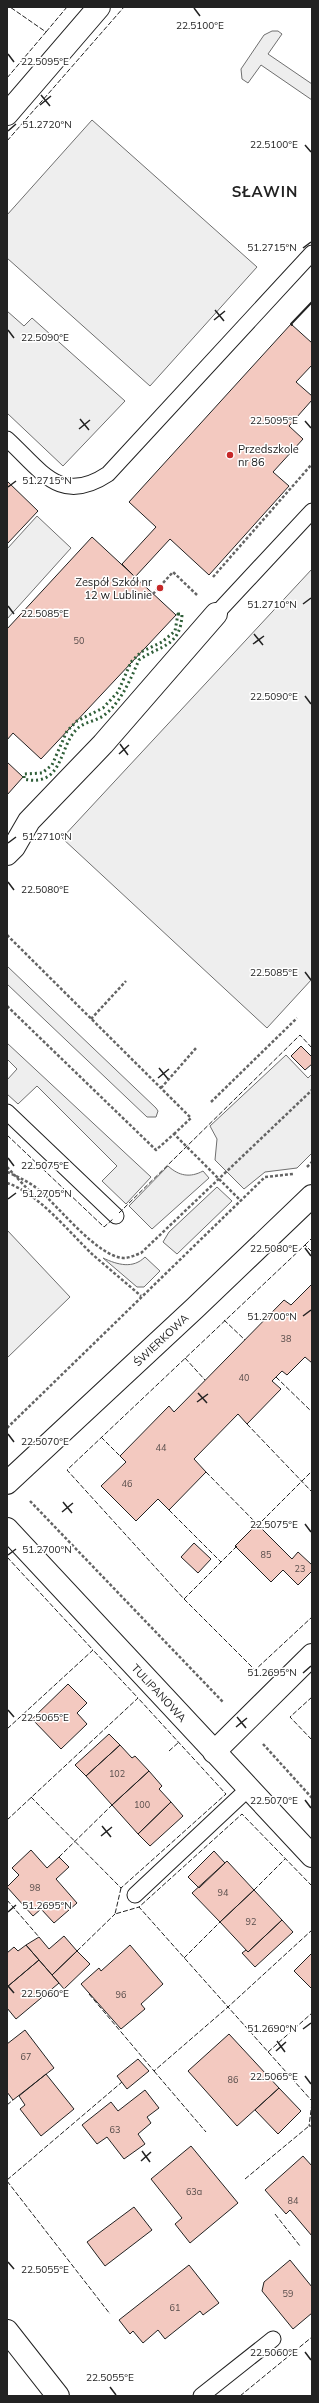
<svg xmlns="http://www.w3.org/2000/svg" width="319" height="2403" viewBox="0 0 319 2403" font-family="Mulish,sans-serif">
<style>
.green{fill:#eee;stroke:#6f6f6f}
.building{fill:#f3c9c0;stroke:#222}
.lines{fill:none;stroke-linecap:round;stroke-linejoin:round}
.lane-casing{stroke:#222;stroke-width:17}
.street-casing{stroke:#222;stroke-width:24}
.secondary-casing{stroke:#222;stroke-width:24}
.path{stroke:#646464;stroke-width:2.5;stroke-dasharray:3 2;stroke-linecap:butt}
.lane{stroke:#fff;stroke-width:15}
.street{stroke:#fff;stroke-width:22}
.secondary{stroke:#fff;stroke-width:22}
.hedge{stroke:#2f5e38;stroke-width:3;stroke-dasharray:2 3;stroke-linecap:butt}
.fence{stroke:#222;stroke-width:1;stroke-dasharray:5 2;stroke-linecap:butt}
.wall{stroke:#222;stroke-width:2}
.ticks{fill:none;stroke:#222;stroke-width:1.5}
.poi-dot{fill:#c62828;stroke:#fff;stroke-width:1.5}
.labels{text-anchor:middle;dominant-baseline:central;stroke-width:3;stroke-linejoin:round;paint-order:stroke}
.number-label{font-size:9px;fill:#564c4a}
.poi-label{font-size:11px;fill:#222;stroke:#fff;text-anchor:start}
.street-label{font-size:11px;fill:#222;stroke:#fff}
.district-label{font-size:15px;font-weight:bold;letter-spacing:1px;fill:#222;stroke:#fff}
.ticks-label{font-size:10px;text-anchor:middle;fill:#222;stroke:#fff;stroke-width:3;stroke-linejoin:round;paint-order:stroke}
</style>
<rect width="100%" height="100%" fill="#fff"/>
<path class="green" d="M 272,31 L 278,31 L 282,34 L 268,54 L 312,84 L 312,100 L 261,65 L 248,83 L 242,79 L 241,69 L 264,35 Z
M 92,120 L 257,267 L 150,386 L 7,258 L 7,215 Z
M 7,311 L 24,326 L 32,318 L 125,401 L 63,466 L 7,413 Z
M 37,516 L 71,548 L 7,619 L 7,549 Z
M 312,569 L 312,979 L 267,1028 L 62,838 Z
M 7,966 L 156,1108 L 158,1111 L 156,1117 L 147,1117 L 7,984 Z
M 7,1043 L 151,1177 L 126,1204 L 102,1181 L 117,1166 L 37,1086 L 18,1104 L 7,1094 L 7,1080 L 17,1069 L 7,1059 Z
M 286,1055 L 308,1078 L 312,1074 L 312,1153 L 297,1168 L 265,1172 L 244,1189 L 215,1160 L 217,1139 L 210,1126 Z
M 168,1166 C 179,1176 190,1178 203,1171 L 209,1178 L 152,1229 L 129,1206 Z
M 217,1187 L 232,1201 L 177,1254 L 163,1242 L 169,1232 Z
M 7,1230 L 70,1297 L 7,1358 Z
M 145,1257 L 160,1271 L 144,1287 L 137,1287 L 103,1258 C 118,1265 133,1269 145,1257 Z"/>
<path class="building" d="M 291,324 L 312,343 L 312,365 L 296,382 L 312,396 L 312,400 L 289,426 L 303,439 L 273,472 L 289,486 L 209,575 L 170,539 L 135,577 L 122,564 L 156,527 L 129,502 Z
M 7,481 L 38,511 L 7,544 Z
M 92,537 L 176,615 L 41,759 L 13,733 L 7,740 L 7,629 Z
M 7,762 L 23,777 L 7,795 Z
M 301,1046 L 312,1057 L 312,1064 L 305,1070 L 291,1056 Z
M 312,1284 L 312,1363 L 305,1357 L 287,1375 L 282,1371 L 272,1381 L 281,1389 L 247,1424 L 238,1414 L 194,1459 L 206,1472 L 169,1510 L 158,1499 L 136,1521 L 101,1486 L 126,1462 L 120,1456 L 169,1406 L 174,1412 L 284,1300 L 291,1305 Z
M 257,1524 L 292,1559 L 298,1552 L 312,1565 L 312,1571 L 298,1585 L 283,1570 L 271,1582 L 235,1546 Z
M 194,1543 L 211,1559 L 198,1573 L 181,1557 Z
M 68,1684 L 87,1703 L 77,1713 L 87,1724 L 61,1749 L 32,1719 Z
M 109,1734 L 120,1745 L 86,1776 L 75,1765 Z
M 120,1745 L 132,1758 L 135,1756 L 149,1771 L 112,1805 L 86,1776 Z
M 149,1771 L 162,1786 L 159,1789 L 171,1802 L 138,1834 L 112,1805 Z
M 171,1802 L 183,1816 L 150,1846 L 138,1834 Z
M 31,1850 L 47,1868 L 59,1857 L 69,1867 L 56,1879 L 77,1903 L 54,1923 L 41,1909 L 33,1916 L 7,1887 L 19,1875 L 12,1868 Z
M 214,1851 L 225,1863 L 199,1888 L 188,1877 Z
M 227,1861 L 254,1890 L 220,1922 L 192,1893 Z
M 254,1890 L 282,1920 L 248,1952 L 220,1922 Z
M 282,1920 L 293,1932 L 255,1967 L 242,1953 L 246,1950 L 248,1952 Z
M 64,1936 L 77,1951 L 52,1975 L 26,1945 L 39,1937 L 49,1949 Z
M 26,1945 L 39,1960 L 7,1987 L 7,1953 L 14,1947 L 18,1951 Z
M 130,1945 L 163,1984 L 141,2004 L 145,2009 L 121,2029 L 81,1984 L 99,1968 L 101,1971 Z
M 77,1951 L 90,1964 L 64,1989 L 52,1975 Z
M 312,1953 L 312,1989 L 294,1971 Z
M 39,1960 L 59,1983 L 16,2019 L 7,2008 L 7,1987 Z
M 25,2030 L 54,2068 L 13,2100 L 7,2092 L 7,2044 Z
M 229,2034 L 279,2088 L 237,2126 L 188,2071 Z
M 138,2059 L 149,2071 L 127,2089 L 117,2076 Z
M 46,2074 L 74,2109 L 41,2136 L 20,2109 L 25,2105 L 19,2096 Z
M 279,2088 L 301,2111 L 278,2134 L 255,2110 Z
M 145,2090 L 159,2108 L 147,2117 L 151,2123 L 138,2134 L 145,2144 L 124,2159 L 107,2137 L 97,2144 L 82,2125 L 111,2102 L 118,2111 Z
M 191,2146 L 238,2203 L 190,2243 L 175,2224 L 182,2218 L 151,2179 Z
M 303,2156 L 312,2166 L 312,2236 L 290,2210 L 286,2214 L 265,2190 Z
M 134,2207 L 152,2230 L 105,2266 L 87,2242 Z
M 290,2260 L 312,2287 L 312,2313 L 293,2329 L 262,2291 L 264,2282 Z
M 189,2265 L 219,2303 L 203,2315 L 200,2311 L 165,2339 L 158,2330 L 143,2343 L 133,2331 L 130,2334 L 119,2320 Z"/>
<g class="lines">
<g class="lane-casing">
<path id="lane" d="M 7,439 C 41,470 60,506 108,474 L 312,253
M 216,614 L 312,511
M 7,1112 L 116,1216
M 135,1895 L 248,1789
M 201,2396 L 273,2339"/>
</g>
<g class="street-casing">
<path id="street" d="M 7,114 L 99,7
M 7,854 L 14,847 L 29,821 L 103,744 L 216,614
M 7,1483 L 195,1308 L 312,1196
M 7,1529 L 312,1856
M 214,1752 L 312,1655"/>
</g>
<g class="secondary-casing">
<path id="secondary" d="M 7,2331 L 58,2396"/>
</g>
<path class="path" d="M 213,577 L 312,464
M 153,594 L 173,572 L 197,595
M 7,935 L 191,1118 L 174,1134
M 7,1006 L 156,1150 L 174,1134 L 241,1201
M 91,1019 L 126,981
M 161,1088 L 197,1047
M 211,1102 L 297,1018
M 7,1167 L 35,1197
M 307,1167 L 312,1162
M 7,1172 C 19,1177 29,1182 39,1190 C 59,1207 97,1256 123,1258 C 130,1258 135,1255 141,1253 L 312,1090
M 7,1183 C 38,1193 68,1231 92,1254 C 108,1268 125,1282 141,1296
M 7,1428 L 265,1177 L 293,1174
M 30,1501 L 223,1702
M 263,1744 L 312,1798"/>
<use href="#lane" class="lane"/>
<use href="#street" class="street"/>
<use href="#secondary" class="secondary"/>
<path class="hedge" d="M 178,614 L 182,614 C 181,647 160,645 139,660 C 130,680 121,703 103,716 C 94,722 83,722 76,730 C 59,747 63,788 24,779 L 24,774 L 42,773 L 52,765 L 67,731 L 77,721 L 103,708 L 118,692 L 131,662 L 141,652 L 162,642 L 175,631 Z"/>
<path class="fence" d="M 46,32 L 67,7
M 7,78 L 46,32 L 10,7
M 7,141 L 124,7
M 7,1135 L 104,1227 L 113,1219
M 119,1213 L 300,1035 L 312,1048
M 305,1245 L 312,1238
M 224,1320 L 245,1340
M 185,1358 L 205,1380
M 276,1377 L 312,1412
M 247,1424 L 312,1492
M 101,1437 L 120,1456
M 206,1472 L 257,1524
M 169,1510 L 221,1562
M 257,1526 L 312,1471
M 237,1546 L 184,1599 L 67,1470 L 305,1245 L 312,1252
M 7,1557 L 93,1650 L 7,1729
M 184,1599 L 255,1670 L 312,1617
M 312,1697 L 290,1717 L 312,1740
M 169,1751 L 179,1742
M 31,1797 L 121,1888 L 226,1794 L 138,1698
M 7,1820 L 138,1698 L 93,1650
M 59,1857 L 112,1805
M 312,1886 L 242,1814 L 139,1907 L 228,2007 L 312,1930
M 121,1888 L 115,1914 L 139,1907
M 254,1890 L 285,1859
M 7,1900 L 39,1937
M 77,1951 L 115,1914
M 184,1958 L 220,1922
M 89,1994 L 154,2071 L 228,2007 L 312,2101
M 268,2052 L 312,2013
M 154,2071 L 206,2132
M 312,2103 L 309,2126 L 312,2126
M 7,2105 L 13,2100
M 245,2179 L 309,2126
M 7,2180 L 122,2082
M 7,2181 L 110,2314
M 275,2214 L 300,2246
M 240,2396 L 312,2337"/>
<path class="wall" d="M 292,325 L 291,324 L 312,302"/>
</g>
<path class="ticks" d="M 194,8 L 200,16M 8,54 L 14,62M 41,95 L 50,106M 40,105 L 51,96M 8,131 L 16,124M 305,145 L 311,152M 303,248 L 311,242M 215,310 L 224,321M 214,320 L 225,311M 8,330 L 14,338M 80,419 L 89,430M 305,421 L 311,428M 79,429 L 90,420M 8,487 L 16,481M 303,604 L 311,598M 8,606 L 14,614M 254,634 L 263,645M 253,644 L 264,636M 305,696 L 311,704M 120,744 L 128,755M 119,754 L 129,745M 8,843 L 16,837M 8,882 L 14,890M 305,972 L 311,980M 159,1068 L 168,1079M 158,1078 L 169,1069M 8,1158 L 14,1166M 8,1199 L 16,1193M 305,1248 L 311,1256M 303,1316 L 311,1310M 198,1393 L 207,1403M 197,1402 L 208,1394M 8,1434 L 14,1442M 63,1502 L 72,1513M 62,1512 L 73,1503M 305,1524 L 311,1532M 8,1555 L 16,1549M 303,1673 L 311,1666M 8,1710 L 14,1717M 237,1717 L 246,1728M 236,1727 L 247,1718M 305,1800 L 311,1808M 102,1826 L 111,1837M 101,1836 L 112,1827M 8,1912 L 16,1905M 8,1986 L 14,1993M 303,2029 L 311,2023M 277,2041 L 285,2052M 276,2051 L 286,2042M 305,2076 L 311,2084M 142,2151 L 150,2162M 141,2161 L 151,2152M 8,2262 L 14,2269M 305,2352 L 311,2360M 110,2387 L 116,2395"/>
<g class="poi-dot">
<circle cx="230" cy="455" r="4"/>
<circle cx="160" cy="588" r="4"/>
</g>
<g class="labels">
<g class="number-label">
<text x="79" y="640">50</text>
<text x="286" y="1338">38</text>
<text x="244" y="1377">40</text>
<text x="161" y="1447">44</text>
<text x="127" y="1483">46</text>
<text x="266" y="1554">85</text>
<text x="300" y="1568">23</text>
<text x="117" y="1773">102</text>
<text x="142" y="1804">100</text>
<text x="35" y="1887">98</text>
<text x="223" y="1892">94</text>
<text x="251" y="1921">92</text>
<text x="121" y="1994">96</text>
<text x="26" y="2056">67</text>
<text x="233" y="2079">86</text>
<text x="115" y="2129">63</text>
<text x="194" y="2191">63a</text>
<text x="293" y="2200">84</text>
<text x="288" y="2293">59</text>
<text x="175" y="2307">61</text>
</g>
<g class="poi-label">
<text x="238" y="449">Przedszkole<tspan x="238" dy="13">nr 86</tspan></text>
<text x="152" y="582" text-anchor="end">Zespół Szkół nr<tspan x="152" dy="13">12 w Lublinie</tspan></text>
</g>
<g class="street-label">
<text transform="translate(161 1340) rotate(-43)">ŚWIERKOWA</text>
<text transform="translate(159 1693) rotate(47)">TULIPANOWA</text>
</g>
<g class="district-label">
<text x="265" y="191">SŁAWIN</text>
</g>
</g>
<g class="ticks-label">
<text x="200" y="29">22.5100°E</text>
<text x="45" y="65">22.5095°E</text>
<text x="47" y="128">51.2720°N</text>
<text x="274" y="148">22.5100°E</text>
<text x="272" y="251">51.2715°N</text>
<text x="45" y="341">22.5090°E</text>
<text x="274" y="424">22.5095°E</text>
<text x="47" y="484">51.2715°N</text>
<text x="272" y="608">51.2710°N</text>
<text x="45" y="617">22.5085°E</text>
<text x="274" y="700">22.5090°E</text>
<text x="47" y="840">51.2710°N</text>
<text x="45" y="893">22.5080°E</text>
<text x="274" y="976">22.5085°E</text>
<text x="45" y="1169">22.5075°E</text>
<text x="47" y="1197">51.2705°N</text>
<text x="274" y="1252">22.5080°E</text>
<text x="272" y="1320">51.2700°N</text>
<text x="45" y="1445">22.5070°E</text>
<text x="274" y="1528">22.5075°E</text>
<text x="47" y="1553">51.2700°N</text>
<text x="272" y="1676">51.2695°N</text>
<text x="45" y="1721">22.5065°E</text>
<text x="274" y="1804">22.5070°E</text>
<text x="47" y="1909">51.2695°N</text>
<text x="45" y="1997">22.5060°E</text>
<text x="272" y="2032">51.2690°N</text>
<text x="274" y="2080">22.5065°E</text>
<text x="45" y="2273">22.5055°E</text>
<text x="274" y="2356">22.5060°E</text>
<text x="110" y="2381">22.5055°E</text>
</g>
<rect width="319" height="2403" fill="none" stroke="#222222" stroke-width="16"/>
</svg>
